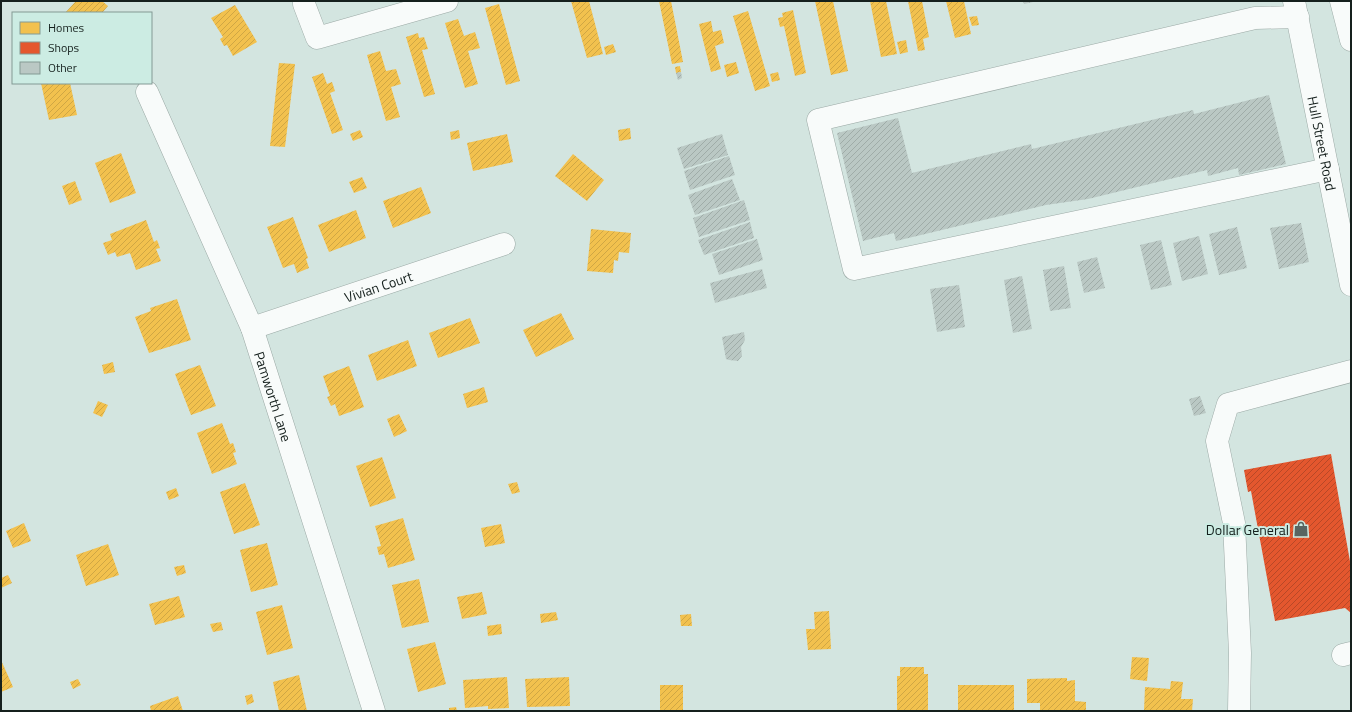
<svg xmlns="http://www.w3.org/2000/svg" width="1352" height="712" viewBox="0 0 1352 712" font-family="'Titillium Web',sans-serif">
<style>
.homes{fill:url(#homes-hatch)}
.shops{fill:url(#shops-hatch)}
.building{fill:url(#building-hatch)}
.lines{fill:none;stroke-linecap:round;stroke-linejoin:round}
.minor-casing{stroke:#9ba9a5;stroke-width:23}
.major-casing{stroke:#9ba9a5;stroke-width:23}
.minor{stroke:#f8fbfa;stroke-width:22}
.major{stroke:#f8fbfa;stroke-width:22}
.labels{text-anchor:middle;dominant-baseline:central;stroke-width:4;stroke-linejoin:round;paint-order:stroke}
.street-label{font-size:14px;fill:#15201d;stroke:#ccece3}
.poi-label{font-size:14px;fill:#15201d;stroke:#ccece3;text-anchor:end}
</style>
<defs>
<pattern id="homes-hatch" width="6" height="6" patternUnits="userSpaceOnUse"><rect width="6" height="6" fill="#f2c14e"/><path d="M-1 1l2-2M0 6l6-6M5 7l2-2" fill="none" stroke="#cfa644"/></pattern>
<pattern id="shops-hatch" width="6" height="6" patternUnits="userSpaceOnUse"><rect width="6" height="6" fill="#e4572e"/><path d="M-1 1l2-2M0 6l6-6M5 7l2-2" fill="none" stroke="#b84827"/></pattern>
<pattern id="building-hatch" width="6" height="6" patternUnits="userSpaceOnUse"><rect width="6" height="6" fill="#bac8c4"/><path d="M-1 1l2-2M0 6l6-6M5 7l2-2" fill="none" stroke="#9faca8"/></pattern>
</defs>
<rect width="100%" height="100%" fill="#d3e5e0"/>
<path class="homes" d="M 76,1 L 102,1 L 108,6 L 102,13 L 65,13 Z
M 571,1 L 589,1 L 603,54 L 587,58 Z
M 659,1 L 671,1 L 683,62 L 672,64 Z
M 815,1 L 833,1 L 848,71 L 831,75 Z
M 870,1 L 886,1 L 897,54 L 881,57 Z
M 908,1 L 922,1 L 929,37 L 923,39 L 925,50 L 918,51 Z
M 946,1 L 964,1 L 971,34 L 955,38 Z
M 499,4 L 520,81 L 506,85 L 485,8 Z
M 235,5 L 257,42 L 233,56 L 227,45 L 224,46 L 220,39 L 223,37 L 211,18 Z
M 793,10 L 806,73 L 795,76 L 784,26 L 780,27 L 778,18 L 783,17 L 782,13 Z
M 748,11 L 770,86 L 755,91 L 733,16 Z
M 977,16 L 979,25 L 972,26 L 969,17 Z
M 458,19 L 464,36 L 475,32 L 480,48 L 468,51 L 478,84 L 465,88 L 445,23 Z
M 711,21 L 713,32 L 721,30 L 724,43 L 715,46 L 721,69 L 711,72 L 699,24 Z
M 418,33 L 419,38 L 424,37 L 428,49 L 422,50 L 435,94 L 424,97 L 406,37 Z
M 906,40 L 908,52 L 900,54 L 897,42 Z
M 613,44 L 616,52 L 606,55 L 604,47 Z
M 380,51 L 386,71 L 396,69 L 401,84 L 391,87 L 400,117 L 386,121 L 367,55 Z
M 736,62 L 739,73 L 727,77 L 724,65 Z
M 279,63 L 295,64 L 285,147 L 270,146 Z
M 680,66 L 681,72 L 676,73 L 675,67 Z
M 778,72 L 780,80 L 772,82 L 770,74 Z
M 323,73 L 327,84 L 332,82 L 335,91 L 330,93 L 343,130 L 332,134 L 312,77 Z
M 41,83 L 70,83 L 77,115 L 49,120 Z
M 630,128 L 631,139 L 619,141 L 618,130 Z
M 360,130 L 363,137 L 353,141 L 350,134 Z
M 459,130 L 460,138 L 451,140 L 450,132 Z
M 507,134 L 513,162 L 473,171 L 467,143 Z
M 121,153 L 136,193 L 110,203 L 95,163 Z
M 573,154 L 604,180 L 587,201 L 555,176 Z
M 362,177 L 367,188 L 354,193 L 349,182 Z
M 75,181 L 82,200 L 69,205 L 62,186 Z
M 421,187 L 431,213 L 393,228 L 383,201 Z
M 356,210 L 366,238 L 329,252 L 318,225 Z
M 293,217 L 308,258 L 306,259 L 309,268 L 297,273 L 294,264 L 283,268 L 267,227 Z
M 146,220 L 154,242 L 157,240 L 160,248 L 156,249 L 161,261 L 136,270 L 130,253 L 117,257 L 115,252 L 108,255 L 103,243 L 112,240 L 110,234 Z
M 591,229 L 631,233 L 629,253 L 619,252 L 618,261 L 614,260 L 613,273 L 587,271 Z
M 177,299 L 191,340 L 149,353 L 135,317 L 151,311 L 150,308 Z
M 561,313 L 574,339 L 536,357 L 523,330 Z
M 470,318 L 480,343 L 438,358 L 429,333 Z
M 408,340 L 417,366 L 377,381 L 368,355 Z
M 113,362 L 115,372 L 104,374 L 102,365 Z
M 200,365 L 216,406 L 191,415 L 175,374 Z
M 349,366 L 364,407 L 339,416 L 335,404 L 331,406 L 327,397 L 330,396 L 323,376 Z
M 484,387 L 488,402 L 467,408 L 463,394 Z
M 98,401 L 108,405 L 102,417 L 93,413 Z
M 399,414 L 407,431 L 394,437 L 387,419 Z
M 222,423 L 230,444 L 233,443 L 236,452 L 233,453 L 237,464 L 212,474 L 197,433 Z
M 382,457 L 396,498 L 370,507 L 356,466 Z
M 517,482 L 520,492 L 512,494 L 508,484 Z
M 245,483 L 260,525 L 234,534 L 220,492 Z
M 176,488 L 179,496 L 169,500 L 166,492 Z
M 403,518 L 415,560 L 388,568 L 384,554 L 379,555 L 377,547 L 381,546 L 375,526 Z
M 24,523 L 31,541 L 13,548 L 6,531 Z
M 501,524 L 505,543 L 485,547 L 481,528 Z
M 267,543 L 278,585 L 251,592 L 240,550 Z
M 108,544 L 119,575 L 86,586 L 76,555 Z
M 184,565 L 186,573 L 177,576 L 174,567 Z
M 8,575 L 12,583 L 1,588 L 1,578 Z
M 419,579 L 429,622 L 402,628 L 392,585 Z
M 482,592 L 487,614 L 462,619 L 457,597 Z
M 179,596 L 185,617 L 155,625 L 149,604 Z
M 282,605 L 293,648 L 267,655 L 256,612 Z
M 829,611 L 831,649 L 808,650 L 806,629 L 815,629 L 814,612 Z
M 556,612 L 558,620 L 541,623 L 540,614 Z
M 691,614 L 692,626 L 681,626 L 680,615 Z
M 221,622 L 223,630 L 213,632 L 210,624 Z
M 501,624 L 502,634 L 488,636 L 487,626 Z
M 435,642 L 446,684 L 418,692 L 407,649 Z
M 1132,657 L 1149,658 L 1147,681 L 1130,679 Z
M 1,660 L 13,687 L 1,692 Z
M 900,667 L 924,667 L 924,674 L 928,674 L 928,711 L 897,711 L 897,676 L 900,676 Z
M 299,675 L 307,711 L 279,711 L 273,682 Z
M 507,677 L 509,708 L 488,709 L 488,706 L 465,708 L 463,680 Z
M 569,677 L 570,706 L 527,707 L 525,679 Z
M 1067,678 L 1067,681 L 1075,680 L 1075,701 L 1086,702 L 1086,711 L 1040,711 L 1040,703 L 1027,703 L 1027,679 Z
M 78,679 L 81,685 L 73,689 L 70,682 Z
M 1171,681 L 1183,682 L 1181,699 L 1193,699 L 1192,711 L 1144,711 L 1145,687 L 1170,689 Z
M 660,685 L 683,685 L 683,711 L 660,711 Z
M 958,685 L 1014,685 L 1014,711 L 958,711 Z
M 252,694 L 254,702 L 247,705 L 245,696 Z
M 178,696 L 183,711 L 151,711 L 150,706 Z
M 456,707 L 457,711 L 449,711 L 449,708 Z"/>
<path class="shops" d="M 1331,454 L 1351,567 L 1351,613 L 1345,608 L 1275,621 L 1251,491 L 1248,492 L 1244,470 Z"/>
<path class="building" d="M 1023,1 L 1033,1 L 1033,2 L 1024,4 Z
M 681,72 L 682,78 L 678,80 L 676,73 Z
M 1269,95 L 1286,164 L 1239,175 L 1238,168 L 1208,176 L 1207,170 L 1088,199 L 1046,205 L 896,241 L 894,233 L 863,241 L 837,133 L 898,118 L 912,173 L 1031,144 L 1032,149 L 1193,110 L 1194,114 Z
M 722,134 L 728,155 L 684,169 L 677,148 Z
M 729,156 L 735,175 L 690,190 L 684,171 Z
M 732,179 L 740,200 L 695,215 L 688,195 Z
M 744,200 L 750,220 L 699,237 L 693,218 Z
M 750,222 L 754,238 L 704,255 L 698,240 Z
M 1301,223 L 1309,262 L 1279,269 L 1270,228 Z
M 1237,227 L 1247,268 L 1219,275 L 1209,234 Z
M 1199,236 L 1208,274 L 1182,281 L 1173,243 Z
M 757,239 L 763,260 L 719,275 L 712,254 Z
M 1161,240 L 1172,285 L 1151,290 L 1140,245 Z
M 1097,257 L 1105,288 L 1084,293 L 1077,262 Z
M 1064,266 L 1071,308 L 1050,311 L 1043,270 Z
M 762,269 L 767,288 L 715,303 L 710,283 Z
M 1022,276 L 1032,329 L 1013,333 L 1004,280 Z
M 959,285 L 965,327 L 937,332 L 930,289 Z
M 744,332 L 745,340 L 741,347 L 742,356 L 738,361 L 729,360 L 726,359 L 722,337 Z
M 1200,396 L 1206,413 L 1194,416 L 1189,399 Z"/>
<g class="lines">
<g class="minor-casing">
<g id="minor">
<path d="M 304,1 L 304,4 L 317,38 L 447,1"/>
<path d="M 1298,17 L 1255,18 L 818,120 L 854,269 L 1328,169"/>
<path id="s1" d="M 147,92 L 252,328 L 374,711"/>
<path id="s2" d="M 252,328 L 504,244"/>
<path d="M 1343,655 L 1351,653"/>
<path d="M 1239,711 L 1240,653 L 1234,523 L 1217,441 L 1228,404 L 1351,371"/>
</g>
</g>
<g class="major-casing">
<g id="major">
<path id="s3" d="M 1294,1 L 1351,285"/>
<path d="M 1341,1 L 1351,40"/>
</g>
</g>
<use href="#minor" class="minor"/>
<use href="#major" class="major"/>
</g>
<defs>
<g id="shop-bare" transform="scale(1.2)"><path d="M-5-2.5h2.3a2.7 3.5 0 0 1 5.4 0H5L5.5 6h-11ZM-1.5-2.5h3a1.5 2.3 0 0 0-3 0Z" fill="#586561" stroke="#ccece3" stroke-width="2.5" paint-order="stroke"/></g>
</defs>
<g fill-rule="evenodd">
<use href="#shop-bare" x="1301" y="529"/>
</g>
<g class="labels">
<g class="street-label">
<text stroke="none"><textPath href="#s3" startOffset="145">Hull Street Road</textPath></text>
<text stroke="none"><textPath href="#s2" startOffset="133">Vivian Court</textPath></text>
<text stroke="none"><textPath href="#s1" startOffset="330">Pamworth Lane</textPath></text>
</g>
<g class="poi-label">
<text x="1289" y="529">Dollar General</text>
</g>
</g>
<rect width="1352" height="712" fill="none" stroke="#15201d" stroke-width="4"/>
<rect x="12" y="12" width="140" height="72" fill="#ccece3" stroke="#839a94"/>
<rect x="20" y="22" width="20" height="12" fill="#f2c14e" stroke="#839a94"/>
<text x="48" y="32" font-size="12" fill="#15201d">Homes</text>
<rect x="20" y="42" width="20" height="12" fill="#e4572e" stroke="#839a94"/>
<text x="48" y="52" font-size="12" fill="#15201d">Shops</text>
<rect x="20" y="62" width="20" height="12" fill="#bac8c4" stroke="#839a94"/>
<text x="48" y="72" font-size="12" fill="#15201d">Other</text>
</svg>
